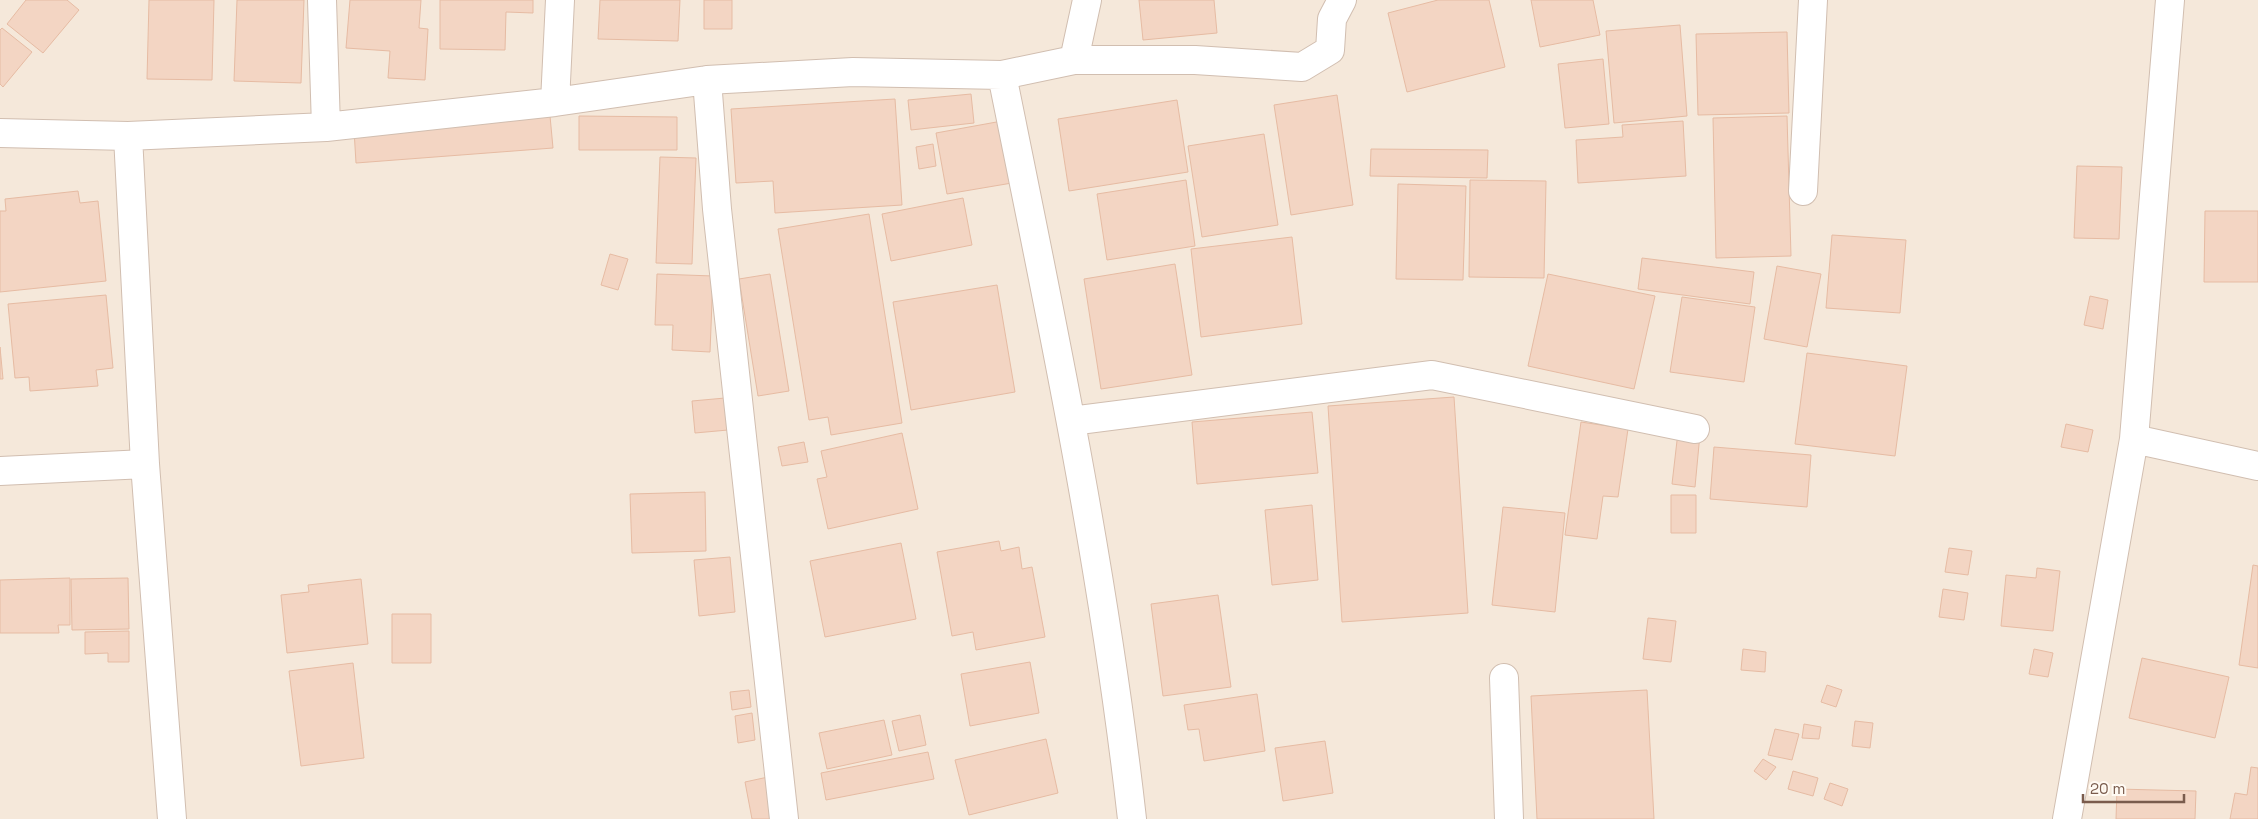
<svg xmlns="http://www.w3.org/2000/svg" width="2258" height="819" viewBox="0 0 2258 819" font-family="'Space Grotesk',sans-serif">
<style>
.residential{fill:#f5e8da}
.building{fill:#f3d5c3;stroke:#e6bba3}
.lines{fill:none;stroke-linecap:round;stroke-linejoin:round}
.minor-casing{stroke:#d1beb0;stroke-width:30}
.minor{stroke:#fff;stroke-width:28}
</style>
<rect width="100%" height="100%" fill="#fdf6ec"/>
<path class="residential" d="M 0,0 L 2258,0 L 2258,819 L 0,819 Z"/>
<path class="building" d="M 26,0 L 67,0 L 79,10 L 43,53 L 7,24 Z
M 149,0 L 214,0 L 212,80 L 147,79 Z
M 237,0 L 304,0 L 301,83 L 234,81 Z
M 350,0 L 421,0 L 419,28 L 428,29 L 425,80 L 388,78 L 390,51 L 346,48 Z
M 440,0 L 533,0 L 533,13 L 506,12 L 505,50 L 440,49 Z
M 600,0 L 680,0 L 678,41 L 598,39 Z
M 704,0 L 732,0 L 732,29 L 704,29 Z
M 1139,0 L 1214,0 L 1217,33 L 1143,40 Z
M 1438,0 L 1489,0 L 1505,67 L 1407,92 L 1388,13 Z
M 1531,0 L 1593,0 L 1600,35 L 1540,47 Z
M 1680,25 L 1687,116 L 1614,123 L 1606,31 Z
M 2,28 L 32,52 L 3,87 L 0,84 L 0,30 Z
M 1787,32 L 1789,113 L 1698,115 L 1696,34 Z
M 1603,59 L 1609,124 L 1565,128 L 1558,64 Z
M 971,94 L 974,123 L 911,130 L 908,100 Z
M 1337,95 L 1353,205 L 1291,215 L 1274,105 Z
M 895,99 L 902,205 L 775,213 L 773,181 L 736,183 L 731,109 Z
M 1177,100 L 1188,172 L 1069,191 L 1058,119 Z
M 550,116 L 553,148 L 356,163 L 354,130 Z
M 579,116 L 677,117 L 677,150 L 579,150 Z
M 1787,116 L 1791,256 L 1716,258 L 1713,118 Z
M 1002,121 L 1012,183 L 947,194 L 936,133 Z
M 1683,121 L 1686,176 L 1578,183 L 1576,140 L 1623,137 L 1622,125 Z
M 1264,134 L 1278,225 L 1202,237 L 1188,146 Z
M 933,144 L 936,166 L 919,169 L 916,147 Z
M 1371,149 L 1488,150 L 1487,178 L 1370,176 Z
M 660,157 L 696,158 L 692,264 L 656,263 Z
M 2077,166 L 2122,167 L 2119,239 L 2074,238 Z
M 1186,180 L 1195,246 L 1107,260 L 1097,194 Z
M 1470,180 L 1546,181 L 1544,278 L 1469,277 Z
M 1398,184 L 1466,186 L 1463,280 L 1396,279 Z
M 78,191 L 80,203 L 98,201 L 106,281 L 0,292 L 0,211 L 6,211 L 5,199 Z
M 963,198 L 972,245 L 891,261 L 882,214 Z
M 2205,211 L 2258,211 L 2258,282 L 2204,282 Z
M 869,214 L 902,423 L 831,435 L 828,417 L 809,420 L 778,229 Z
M 1832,235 L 1906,240 L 1900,313 L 1826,308 Z
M 1292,237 L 1302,324 L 1201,337 L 1191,249 Z
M 610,254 L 628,259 L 618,290 L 601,285 Z
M 1642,258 L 1754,272 L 1750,304 L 1638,289 Z
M 1175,264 L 1192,375 L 1101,389 L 1084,279 Z
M 1777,266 L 1821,274 L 1807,347 L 1764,339 Z
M 657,274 L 713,276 L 710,352 L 672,350 L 673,325 L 655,325 Z
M 770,274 L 789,391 L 758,396 L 739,279 Z
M 1548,274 L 1655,296 L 1634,389 L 1528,366 Z
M 997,285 L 1015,392 L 911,410 L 893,302 Z
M 106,295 L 113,368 L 96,370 L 98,386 L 30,391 L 29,377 L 15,378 L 8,304 Z
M 2090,296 L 2108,300 L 2103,329 L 2084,325 Z
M 1682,297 L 1755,307 L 1744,382 L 1670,372 Z
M 0,347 L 3,379 L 0,379 Z
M 1807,353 L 1907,366 L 1895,456 L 1795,444 Z
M 1454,397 L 1468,613 L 1342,622 L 1328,406 Z
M 725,398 L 728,430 L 695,433 L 692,401 Z
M 1312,412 L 1318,473 L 1197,484 L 1192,422 Z
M 1581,422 L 1628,429 L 1618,497 L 1603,496 L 1597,539 L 1565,535 Z
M 2066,424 L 2093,430 L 2088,452 L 2061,447 Z
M 1678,432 L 1700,434 L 1695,487 L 1672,484 Z
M 902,433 L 918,509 L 828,529 L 817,479 L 827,477 L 821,451 Z
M 804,442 L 808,462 L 782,466 L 778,447 Z
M 1714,447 L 1811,455 L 1807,507 L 1710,499 Z
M 705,492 L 706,551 L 632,553 L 630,494 Z
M 1671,495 L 1696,495 L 1696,533 L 1671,533 Z
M 1312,505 L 1318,580 L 1272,585 L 1265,510 Z
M 1503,507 L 1565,513 L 1555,612 L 1492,605 Z
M 999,541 L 1001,551 L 1019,547 L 1022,569 L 1032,567 L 1045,637 L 976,650 L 973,632 L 952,636 L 937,552 Z
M 901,543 L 916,619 L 825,637 L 810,561 Z
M 1949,548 L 1972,551 L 1968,575 L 1945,572 Z
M 730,557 L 735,612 L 699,616 L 694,560 Z
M 2253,565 L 2258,566 L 2258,668 L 2239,665 Z
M 2037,568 L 2060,571 L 2053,631 L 2001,626 L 2006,575 L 2036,578 Z
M 70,578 L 70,625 L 58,625 L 59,633 L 0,633 L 0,580 Z
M 128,578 L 129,629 L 72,630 L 71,579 Z
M 361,579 L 368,644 L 287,653 L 281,595 L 309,592 L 308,585 Z
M 1943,589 L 1968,593 L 1964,620 L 1939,617 Z
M 1218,595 L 1231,687 L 1163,696 L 1151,604 Z
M 392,614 L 431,614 L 431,663 L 392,663 Z
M 1648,618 L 1676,621 L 1671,662 L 1643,659 Z
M 129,631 L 129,662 L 108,662 L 108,653 L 85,654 L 85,632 Z
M 1743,649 L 1766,652 L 1765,672 L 1741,670 Z
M 2034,649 L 2053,653 L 2048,677 L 2029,674 Z
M 2142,658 L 2229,677 L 2215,738 L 2129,718 Z
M 1030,662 L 1039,713 L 970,726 L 961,674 Z
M 353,663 L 364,758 L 301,766 L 289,671 Z
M 1827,685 L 1842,690 L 1836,707 L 1821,702 Z
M 749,690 L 751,707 L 732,710 L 730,692 Z
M 1647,690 L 1654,819 L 1537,819 L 1531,696 Z
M 1257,694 L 1265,751 L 1204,761 L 1199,729 L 1188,730 L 1184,705 Z
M 752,713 L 755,740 L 738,743 L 735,716 Z
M 920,715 L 926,745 L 899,751 L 892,721 Z
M 884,720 L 892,755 L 827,769 L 819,733 Z
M 1855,721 L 1873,723 L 1870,748 L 1852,746 Z
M 1804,724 L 1821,727 L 1819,739 L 1802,738 Z
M 1775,729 L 1799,734 L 1792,760 L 1768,755 Z
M 1046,739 L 1058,793 L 969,815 L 955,760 Z
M 1325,741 L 1333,793 L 1283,801 L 1275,748 Z
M 928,752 L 934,779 L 826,800 L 821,773 Z
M 1763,759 L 1776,767 L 1766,780 L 1754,771 Z
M 2251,767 L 2258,768 L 2258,819 L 2230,819 L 2235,793 L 2247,795 Z
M 1793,771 L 1818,778 L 1813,796 L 1788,789 Z
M 768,777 L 776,819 L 752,819 L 745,782 Z
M 1830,783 L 1848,789 L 1842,806 L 1824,799 Z
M 2117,789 L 2196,791 L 2195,819 L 2116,819 Z"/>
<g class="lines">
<g class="minor-casing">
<path id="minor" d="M 322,0 L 326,127
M 1074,60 L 1087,0
M 1002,75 L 1074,60 L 1195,60 L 1302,67 L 1330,50 L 1332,19 L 1342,0
M 707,80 L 717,209 L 784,819
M 555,102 L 560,0
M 0,133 L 128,136 L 326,127 L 555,102 L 707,80 L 853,72 L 1002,75 C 1052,322 1104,569 1132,819
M 128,136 L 145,464 L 172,819
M 1803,191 L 1813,0
M 1071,421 L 1432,375 L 1695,429
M 2134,439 L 2258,466
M 0,471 L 145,464
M 1504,678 L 1509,819
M 2067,819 L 2134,439 L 2170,0"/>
</g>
<use href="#minor" class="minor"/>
</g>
<path d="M2083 794v8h101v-8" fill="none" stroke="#7a5c4d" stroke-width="2.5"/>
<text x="2090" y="794" font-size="15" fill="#7a5c4d" stroke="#fffaf3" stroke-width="4" paint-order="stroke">20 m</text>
</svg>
